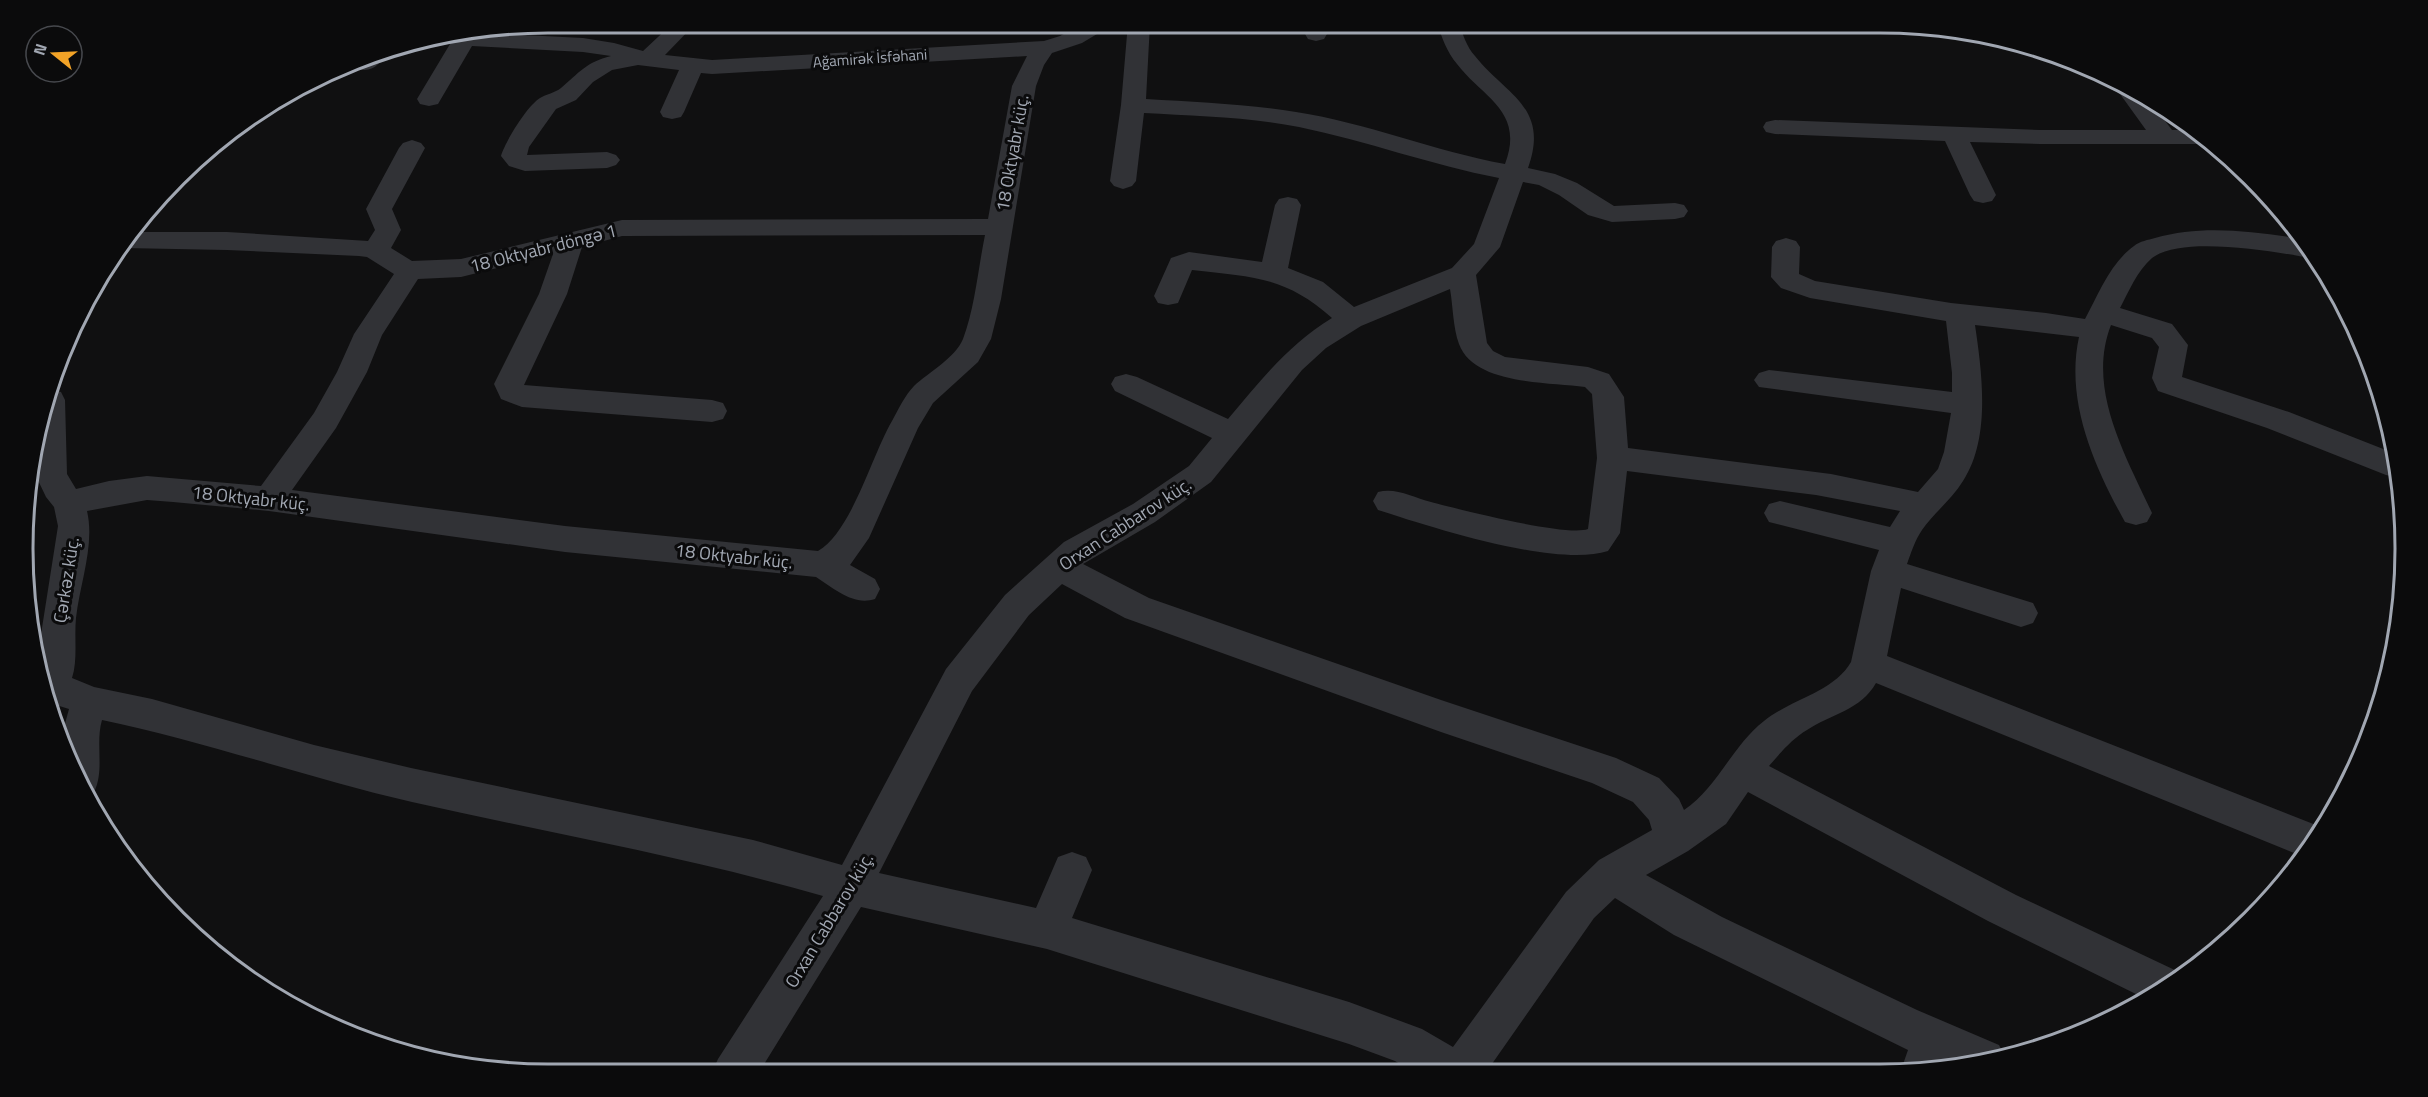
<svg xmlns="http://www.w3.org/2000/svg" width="2428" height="1097" viewBox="0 0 2428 1097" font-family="'Titillium Web',sans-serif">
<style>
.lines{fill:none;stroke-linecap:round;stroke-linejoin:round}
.minor{fill:#313236;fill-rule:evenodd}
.labels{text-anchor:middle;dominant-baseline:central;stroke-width:6;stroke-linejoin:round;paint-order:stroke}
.far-street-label{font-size:15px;fill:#a1a7b2;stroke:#0b0b0c}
.street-label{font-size:18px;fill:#a1a7b2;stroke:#0b0b0c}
.rim{fill:none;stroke:#a1a7b2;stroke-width:3}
</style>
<rect width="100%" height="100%" fill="#101011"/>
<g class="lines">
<path class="minor" d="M 673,23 L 696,23 L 665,55 L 712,60 L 1044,41 L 1060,36 L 1084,23 L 1110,23 L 1107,28 L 1082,43 L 1052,53 L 1044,65 L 1036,86 L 1001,299 L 991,339 L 978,362 L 933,403 L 918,428 L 869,538 L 850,565 L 875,579 L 880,589 L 875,599 C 853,606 835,589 816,577 L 565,552 L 269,511 L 173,502 L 147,500 L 87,511 C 95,545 80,583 76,618 C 74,638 78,659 72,678 L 94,687 L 152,699 L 314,745 L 411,768 L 753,840 L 842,865 L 946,669 L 1005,595 L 1064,542 L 1133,504 L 1189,466 L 1212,438 L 1115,391 L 1111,384 L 1115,377 L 1126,374 L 1137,377 L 1228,419 C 1261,380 1288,345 1332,318 C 1285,276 1252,277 1192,270 L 1178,303 L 1168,305 L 1158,303 L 1154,296 L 1171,258 L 1189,252 L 1262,262 L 1275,205 L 1279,199 L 1288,197 L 1297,199 L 1301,205 L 1288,268 L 1323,282 L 1354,307 L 1452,268 L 1474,244 L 1499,178 C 1431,165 1367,141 1299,127 C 1249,117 1195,116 1144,113 L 1136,181 L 1132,186 L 1123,189 L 1114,186 L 1110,181 L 1121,105 L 1128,23 L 1150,23 L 1146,99 C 1196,102 1246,104 1296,112 C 1367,123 1434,151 1505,164 C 1525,111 1483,98 1457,64 C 1447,52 1442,38 1437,23 L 1459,23 C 1463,34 1466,46 1475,56 C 1506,95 1550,107 1528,168 L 1555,174 L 1577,183 L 1614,206 L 1675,203 L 1684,205 L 1688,211 L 1684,217 L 1675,219 L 1612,222 L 1588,215 L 1559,195 L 1539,185 L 1523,182 L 1500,247 L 1476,275 L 1487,343 L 1493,351 L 1505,357 L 1588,367 L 1609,374 L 1624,397 L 1628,448 L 1831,474 L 1918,492 L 1938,469 L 1944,452 L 1951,413 L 1759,387 L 1754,380 L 1759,373 L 1769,370 L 1952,392 L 1952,373 L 1946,321 L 1810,298 L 1781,288 L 1771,277 L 1772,247 L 1776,241 L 1786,238 L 1796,241 L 1800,247 L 1799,274 L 1815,281 L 1951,303 L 2046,313 L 2085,319 C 2098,295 2111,262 2134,246 C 2140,241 2148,240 2155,238 C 2204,224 2254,232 2303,239 L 2317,256 L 2311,258 C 2275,252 2182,235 2152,258 C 2137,271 2129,291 2120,308 L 2172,324 L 2188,345 L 2182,377 L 2289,412 L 2396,454 L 2399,478 L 2386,475 L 2267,428 L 2158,391 L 2152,378 L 2159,347 L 2152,338 L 2111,325 C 2086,389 2126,456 2152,513 L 2147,522 L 2136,525 L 2125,522 C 2094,466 2065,401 2079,337 L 1975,325 C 1982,373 1991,438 1963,481 C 1952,499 1934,513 1922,530 C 1915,540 1911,553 1907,564 L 2033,603 L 2038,613 L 2033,623 L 2021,627 L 1901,588 L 1887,656 L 2321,827 L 2304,857 L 1876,683 C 1861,710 1831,714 1807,730 C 1792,739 1781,752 1769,766 L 2016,895 L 2179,972 L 2181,977 L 2144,998 L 1988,921 L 1748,792 L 1726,824 L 1688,851 L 1646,875 L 1722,917 L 1917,1010 L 1999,1045 L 2004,1055 L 1952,1069 L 1946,1066 L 1945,1070 L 1901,1070 L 1908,1050 L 1674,935 L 1615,898 L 1594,918 L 1487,1071 L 1413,1072 L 1395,1061 L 1349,1044 L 1047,949 L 861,907 L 758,1074 L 711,1074 L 718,1059 L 823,896 C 688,857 549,833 412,802 C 308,778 207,742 102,720 C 95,744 105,770 94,792 L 87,795 L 63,731 L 69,709 L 53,704 L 39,669 L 39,647 L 58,526 L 54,507 L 46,497 L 35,474 L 35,439 L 54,390 L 61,392 L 65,400 L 67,474 L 76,489 L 109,481 L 147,476 L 261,486 L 314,413 L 337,372 L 354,334 L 394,274 L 367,257 L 359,256 L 227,250 L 124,248 L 137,232 L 227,232 L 368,241 L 375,230 L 366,209 L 399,148 L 403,143 L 412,140 L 421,143 L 425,148 L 392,209 L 401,230 L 391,248 L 412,261 L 461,259 L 622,220 L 988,219 L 1012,86 L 1027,56 L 712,74 L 701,73 L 684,112 L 681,117 L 672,119 L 663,117 L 660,112 L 679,70 L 638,65 L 612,70 L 593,82 L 576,100 L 556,109 L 529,147 L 527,155 L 607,152 L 616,155 L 620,160 L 616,165 L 607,168 L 525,171 L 509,166 L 501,156 C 505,142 527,106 540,98 C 546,94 555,93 561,88 C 579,73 586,62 611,56 L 583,52 L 472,46 L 438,104 L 429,106 L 420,104 L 417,99 L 450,44 L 443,40 L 486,33 L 583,38 L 614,43 L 643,51 ZM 985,235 C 978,269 975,307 963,339 C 955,358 929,372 914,386 C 905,395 898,410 892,421 C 871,457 852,531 818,551 L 565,526 L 292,490 L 336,428 L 367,372 L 382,335 L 418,279 L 461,277 L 553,254 L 539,294 L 494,384 L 501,399 L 522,407 L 712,422 L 723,419 L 727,411 L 723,403 L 712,400 L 524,385 L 567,294 L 582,247 L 622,236 ZM 1450,289 C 1453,306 1453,328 1459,344 C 1474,385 1548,382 1585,387 L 1592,394 L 1597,458 L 1588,529 C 1566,537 1458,509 1431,502 C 1413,497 1395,487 1378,492 L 1373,501 L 1378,510 C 1431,527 1556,568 1608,551 L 1620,533 L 1627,471 L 1816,495 L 1900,511 L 1890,527 L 1780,501 L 1769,504 L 1764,513 L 1769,522 L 1879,550 L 1871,571 L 1851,662 C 1834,692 1791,699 1764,721 C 1732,746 1717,788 1684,810 L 1679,799 L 1659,778 L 1616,758 L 1441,700 L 1149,598 L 1083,564 L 1155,522 L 1211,482 L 1302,370 L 1326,348 L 1361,326 ZM 1062,584 L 1125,618 L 1441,732 L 1592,783 L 1633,802 L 1649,820 L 1652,830 L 1599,860 L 1566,892 L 1453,1047 L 1422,1029 L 1349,1002 L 1072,918 L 1092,870 L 1086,857 L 1072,852 L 1058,857 L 1036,908 L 879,873 L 972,691 L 1029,615 Z
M 1305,23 L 1327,23 L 1327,34 L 1324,39 L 1316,41 L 1308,39 L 1305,34 Z
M 386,49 L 388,52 C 379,64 373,73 358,69 L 354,64 L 357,61 Z
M 2118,83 L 2148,98 L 2172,130 L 2195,130 L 2211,144 L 2040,144 L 1970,142 L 1996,195 L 1992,201 L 1983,203 L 1974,201 L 1970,195 L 1945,141 L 1775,134 L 1766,132 L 1763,127 L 1766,122 L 1775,120 L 2040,130 L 2146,130 L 2115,87 Z"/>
</g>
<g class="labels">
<g class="far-street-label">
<text transform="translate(870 58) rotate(-4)">Ağamirək İsfəhani</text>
</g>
<g class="street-label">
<text transform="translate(1012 153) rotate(-80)">18 Oktyabr küç.</text>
<text transform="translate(543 248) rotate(-14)">18 Oktyabr döngə 1</text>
<text transform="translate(251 498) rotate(6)">18 Oktyabr küç.</text>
<text transform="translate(1125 524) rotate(-33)">Orxan Cabbarov küç.</text>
<text transform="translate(734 556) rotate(6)">18 Oktyabr küç.</text>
<text transform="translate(66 580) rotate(-81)">Çərkəz küç.</text>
<text transform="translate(829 920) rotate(-59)">Orxan Cabbarov küç.</text>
</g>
</g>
<path d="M0 0H2428V1097H0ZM548 33H1880A515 515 0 0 1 2395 548V549A515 515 0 0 1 1880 1064H548A515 515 0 0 1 33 549V548A515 515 0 0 1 548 33Z" fill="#0b0b0c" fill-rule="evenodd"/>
<path class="rim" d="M548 33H1880A515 515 0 0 1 2395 548V549A515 515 0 0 1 1880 1064H548A515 515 0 0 1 33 549V548A515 515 0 0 1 548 33Z"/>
<g transform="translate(54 54) rotate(288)"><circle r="28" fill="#0b0b0c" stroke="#47494e" stroke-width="1.5"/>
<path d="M0-4.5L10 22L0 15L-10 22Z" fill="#f2a327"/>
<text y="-9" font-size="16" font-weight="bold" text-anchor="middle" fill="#a1a7b2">N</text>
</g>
</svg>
